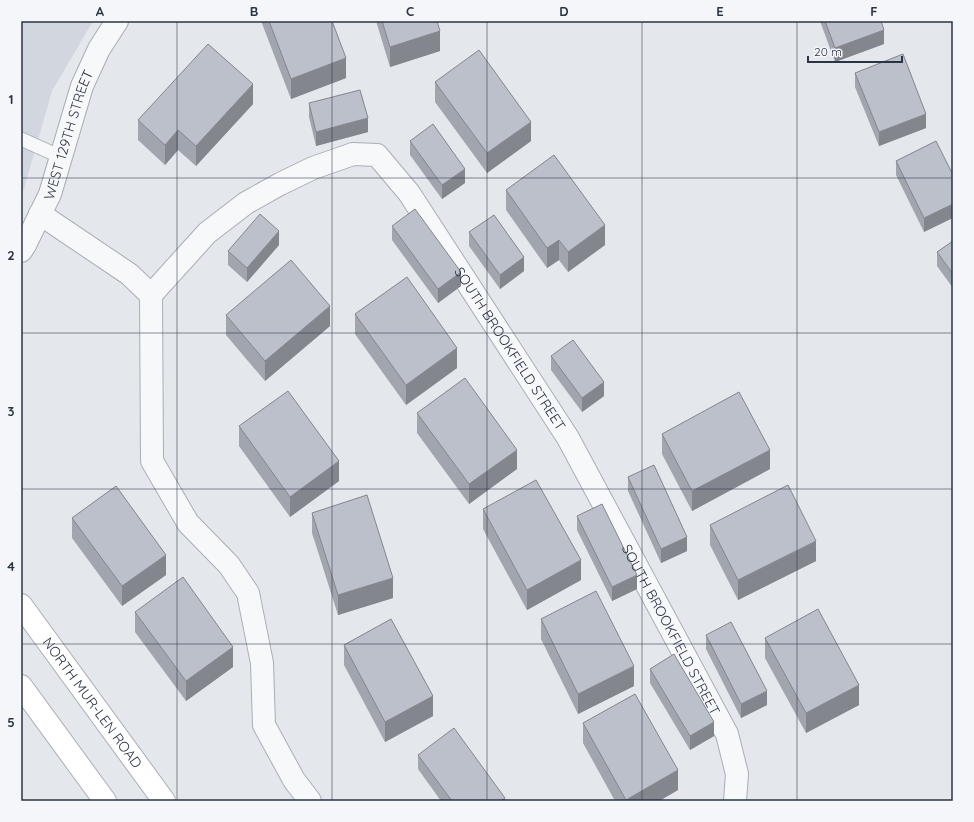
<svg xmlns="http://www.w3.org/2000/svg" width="974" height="822" viewBox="0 0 974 822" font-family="Quicksand,sans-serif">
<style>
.built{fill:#d2d6de}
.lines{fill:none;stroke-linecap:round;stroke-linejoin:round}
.lane-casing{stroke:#a9aeb7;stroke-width:15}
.street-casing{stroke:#a9aeb7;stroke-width:24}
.secondary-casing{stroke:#a9aeb7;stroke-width:24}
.lane{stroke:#f7f8fa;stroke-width:13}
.street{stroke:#f7f8fa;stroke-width:22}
.secondary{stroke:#fff;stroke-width:22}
.wall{fill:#a1a5ae}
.shaded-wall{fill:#83868d}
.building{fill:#bbc0ca;stroke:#83868d}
.grid{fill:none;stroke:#2b3445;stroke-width:1;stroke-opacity:0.55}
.labels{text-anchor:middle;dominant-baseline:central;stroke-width:4;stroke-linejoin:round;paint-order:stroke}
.street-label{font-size:14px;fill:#2b3445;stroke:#f4f6f9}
.neatline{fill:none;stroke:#2b3445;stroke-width:1.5}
.grid-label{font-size:13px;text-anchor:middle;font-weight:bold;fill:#2b3445}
</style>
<rect width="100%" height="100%" fill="#e4e7ec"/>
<path class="built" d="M 21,21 L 93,21 L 52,91 L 21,199 Z"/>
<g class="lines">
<g class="lane-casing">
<path id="lane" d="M 21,139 L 61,157"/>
</g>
<g class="street-casing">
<g id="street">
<path d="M 40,214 L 129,274 L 151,295 L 152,461 L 188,523 L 229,565 L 248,593 L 262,663 L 264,725 L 294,780 L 310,801"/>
<path id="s1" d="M 21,251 L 25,245 L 50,194 L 82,86 L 99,49 L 117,21"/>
<path id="s2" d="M 151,295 L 207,233 L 246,203 L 280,184 L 313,168 L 353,154 L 377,155 L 409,193 L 568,438 L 727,734 L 737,774 L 735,801"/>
</g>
</g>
<g class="secondary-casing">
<g id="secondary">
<path id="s3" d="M 21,605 L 164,801"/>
<path d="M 21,686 L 105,801"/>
</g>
</g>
<use href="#lane" class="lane"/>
<use href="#street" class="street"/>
<use href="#secondary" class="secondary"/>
</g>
<path class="wall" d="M 261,21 L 332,21 L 346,78 L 291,99 Z
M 376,21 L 437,21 L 440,51 L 390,67 Z
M 820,21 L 881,21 L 884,44 L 835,62 Z
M 855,73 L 926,128 L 879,146 L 855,87 Z
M 435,82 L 531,141 L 487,173 L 435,102 Z
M 309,103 L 368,132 L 316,146 L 309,117 Z
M 253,104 L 196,166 L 178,150 L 165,165 L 138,140 L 138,120 Z
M 410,141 L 465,183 L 442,199 L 410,155 Z
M 936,141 L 924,232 L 896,175 L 896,161 Z
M 506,190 L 605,245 L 568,272 L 559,260 L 547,268 L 506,210 Z
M 392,226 L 461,286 L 438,303 L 392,240 Z
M 469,232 L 524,271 L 500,289 L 469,246 Z
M 953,241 L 953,288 L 937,266 L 937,252 Z
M 279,245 L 247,282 L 228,265 L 228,251 Z
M 355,314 L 457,368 L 406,405 L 355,334 Z
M 226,315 L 330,326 L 265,381 L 226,335 Z
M 551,356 L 604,396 L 582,412 L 551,370 Z
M 417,413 L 517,469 L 469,504 L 417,433 Z
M 239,426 L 339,481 L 290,517 L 239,446 Z
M 662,434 L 770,469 L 692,511 L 662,454 Z
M 628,477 L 687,551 L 661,563 L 628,491 Z
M 483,509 L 581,580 L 527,610 L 483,529 Z
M 312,513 L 393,598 L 338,615 L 312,533 Z
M 577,516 L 637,589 L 612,601 L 577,530 Z
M 72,518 L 166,575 L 122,606 L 72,538 Z
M 710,525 L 816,561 L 738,600 L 710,545 Z
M 135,612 L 233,667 L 186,701 L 135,632 Z
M 541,619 L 634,686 L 578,714 L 541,639 Z
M 706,635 L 767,705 L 741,718 L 706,649 Z
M 765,638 L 859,705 L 806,733 L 765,658 Z
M 344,645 L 433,716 L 385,742 L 344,665 Z
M 650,669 L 714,736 L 690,750 L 650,683 Z
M 583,723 L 678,790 L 659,801 L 615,801 L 583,743 Z
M 418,755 L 505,801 L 441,801 L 418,769 Z"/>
<path class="shaded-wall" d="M 884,30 L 884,44 L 835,62 L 835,48 Z
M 440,31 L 440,51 L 390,67 L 390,47 Z
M 346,58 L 346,78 L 291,99 L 291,79 Z
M 253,84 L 253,104 L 196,166 L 196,146 Z
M 926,114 L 926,128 L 879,146 L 879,132 Z
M 368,118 L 368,132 L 316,146 L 316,132 Z
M 531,122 L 531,141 L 487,173 L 487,153 Z
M 178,130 L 178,150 L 165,165 L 165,145 Z
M 465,169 L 465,183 L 442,199 L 442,185 Z
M 953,204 L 953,218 L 924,232 L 924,218 Z
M 605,225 L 605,245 L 568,272 L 568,252 Z
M 279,231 L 279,245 L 247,282 L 247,268 Z
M 559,240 L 559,260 L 547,268 L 547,248 Z
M 524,257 L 524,271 L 500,289 L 500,275 Z
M 461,272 L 461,286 L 438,303 L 438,289 Z
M 330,306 L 330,326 L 265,381 L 265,361 Z
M 457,348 L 457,368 L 406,405 L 406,385 Z
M 604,382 L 604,396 L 582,412 L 582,398 Z
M 517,450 L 517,469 L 469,504 L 469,484 Z
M 770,450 L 770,469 L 692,511 L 692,491 Z
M 339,461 L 339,481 L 290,517 L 290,497 Z
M 687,537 L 687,551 L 661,563 L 661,549 Z
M 816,541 L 816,561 L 738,600 L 738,580 Z
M 166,555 L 166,575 L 122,606 L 122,586 Z
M 581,560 L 581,580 L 527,610 L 527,590 Z
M 637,575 L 637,589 L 612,601 L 612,587 Z
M 393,578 L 393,598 L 338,615 L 338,595 Z
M 233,647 L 233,667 L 186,701 L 186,681 Z
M 634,666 L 634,686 L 578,714 L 578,694 Z
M 859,685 L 859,705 L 806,733 L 806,713 Z
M 767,691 L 767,705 L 741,718 L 741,704 Z
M 433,696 L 433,716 L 385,742 L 385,722 Z
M 714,722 L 714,736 L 690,750 L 690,736 Z
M 678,770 L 678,790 L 659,801 L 626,801 L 626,800 Z
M 505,798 L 505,801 L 500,801 Z"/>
<path class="building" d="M 269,21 L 332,21 L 346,58 L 291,79 Z
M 382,21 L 437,21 L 440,31 L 390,47 Z
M 825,21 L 881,21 L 884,30 L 835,48 Z
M 208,44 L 253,84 L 196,146 L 178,130 L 165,145 L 138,120 Z
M 479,50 L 531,122 L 487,153 L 435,82 Z
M 903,54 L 926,114 L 879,132 L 855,73 Z
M 360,90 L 368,118 L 316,132 L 309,103 Z
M 433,124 L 465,169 L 442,185 L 410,141 Z
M 936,141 L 953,175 L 953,204 L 924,218 L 896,161 Z
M 554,155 L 605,225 L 568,252 L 559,240 L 547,248 L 506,190 Z
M 415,209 L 461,272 L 438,289 L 392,226 Z
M 260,214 L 279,231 L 247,268 L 228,251 Z
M 494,215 L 524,257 L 500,275 L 469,232 Z
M 953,241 L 953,274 L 937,252 Z
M 291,260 L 330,306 L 265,361 L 226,315 Z
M 407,277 L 457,348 L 406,385 L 355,314 Z
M 573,340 L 604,382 L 582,398 L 551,356 Z
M 465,378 L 517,450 L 469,484 L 417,413 Z
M 288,391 L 339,461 L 290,497 L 239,426 Z
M 739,392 L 770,450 L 692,491 L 662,434 Z
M 654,465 L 687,537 L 661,549 L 628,477 Z
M 536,480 L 581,560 L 527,590 L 483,509 Z
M 788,485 L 816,541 L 738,580 L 710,525 Z
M 116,486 L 166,555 L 122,586 L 72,518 Z
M 367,495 L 393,578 L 338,595 L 312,513 Z
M 602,504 L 637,575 L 612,587 L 577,516 Z
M 183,577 L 233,647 L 186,681 L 135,612 Z
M 596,591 L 634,666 L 578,694 L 541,619 Z
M 818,609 L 859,685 L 806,713 L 765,638 Z
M 391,619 L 433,696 L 385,722 L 344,645 Z
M 731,622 L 767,691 L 741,704 L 706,635 Z
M 674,654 L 714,722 L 690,736 L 650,669 Z
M 635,694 L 678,770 L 626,800 L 583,723 Z
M 454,728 L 505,798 L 500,801 L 452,801 L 418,755 Z"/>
<path class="grid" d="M 177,21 L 177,801M 332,21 L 332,801M 487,21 L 487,801M 642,21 L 642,801M 797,21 L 797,801M 21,178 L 953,178M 21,333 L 953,333M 21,489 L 953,489M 21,644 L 953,644"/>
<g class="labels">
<g class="street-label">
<text stroke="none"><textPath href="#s1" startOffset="126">WEST 129TH STREET</textPath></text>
<text stroke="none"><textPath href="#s2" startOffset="510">SOUTH BROOKFIELD STREET</textPath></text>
<text stroke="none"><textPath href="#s2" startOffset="834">SOUTH BROOKFIELD STREET</textPath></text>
<text stroke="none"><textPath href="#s3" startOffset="121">NORTH MUR-LEN ROAD</textPath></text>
</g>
</g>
<rect width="974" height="822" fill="none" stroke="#f4f6f9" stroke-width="44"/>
<path d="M808 56v6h94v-6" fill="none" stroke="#2b3445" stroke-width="2"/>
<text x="814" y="56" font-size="12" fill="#2b3445" stroke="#f4f6f9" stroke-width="3" paint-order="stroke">20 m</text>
<rect x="22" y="22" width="930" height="778" class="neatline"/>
<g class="grid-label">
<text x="100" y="16">A</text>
<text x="254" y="16">B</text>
<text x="410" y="16">C</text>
<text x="564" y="16">D</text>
<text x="720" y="16">E</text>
<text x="874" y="16">F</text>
<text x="11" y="104">1</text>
<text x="11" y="260">2</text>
<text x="11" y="416">3</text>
<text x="11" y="571">4</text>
<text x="11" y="727">5</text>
</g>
</svg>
